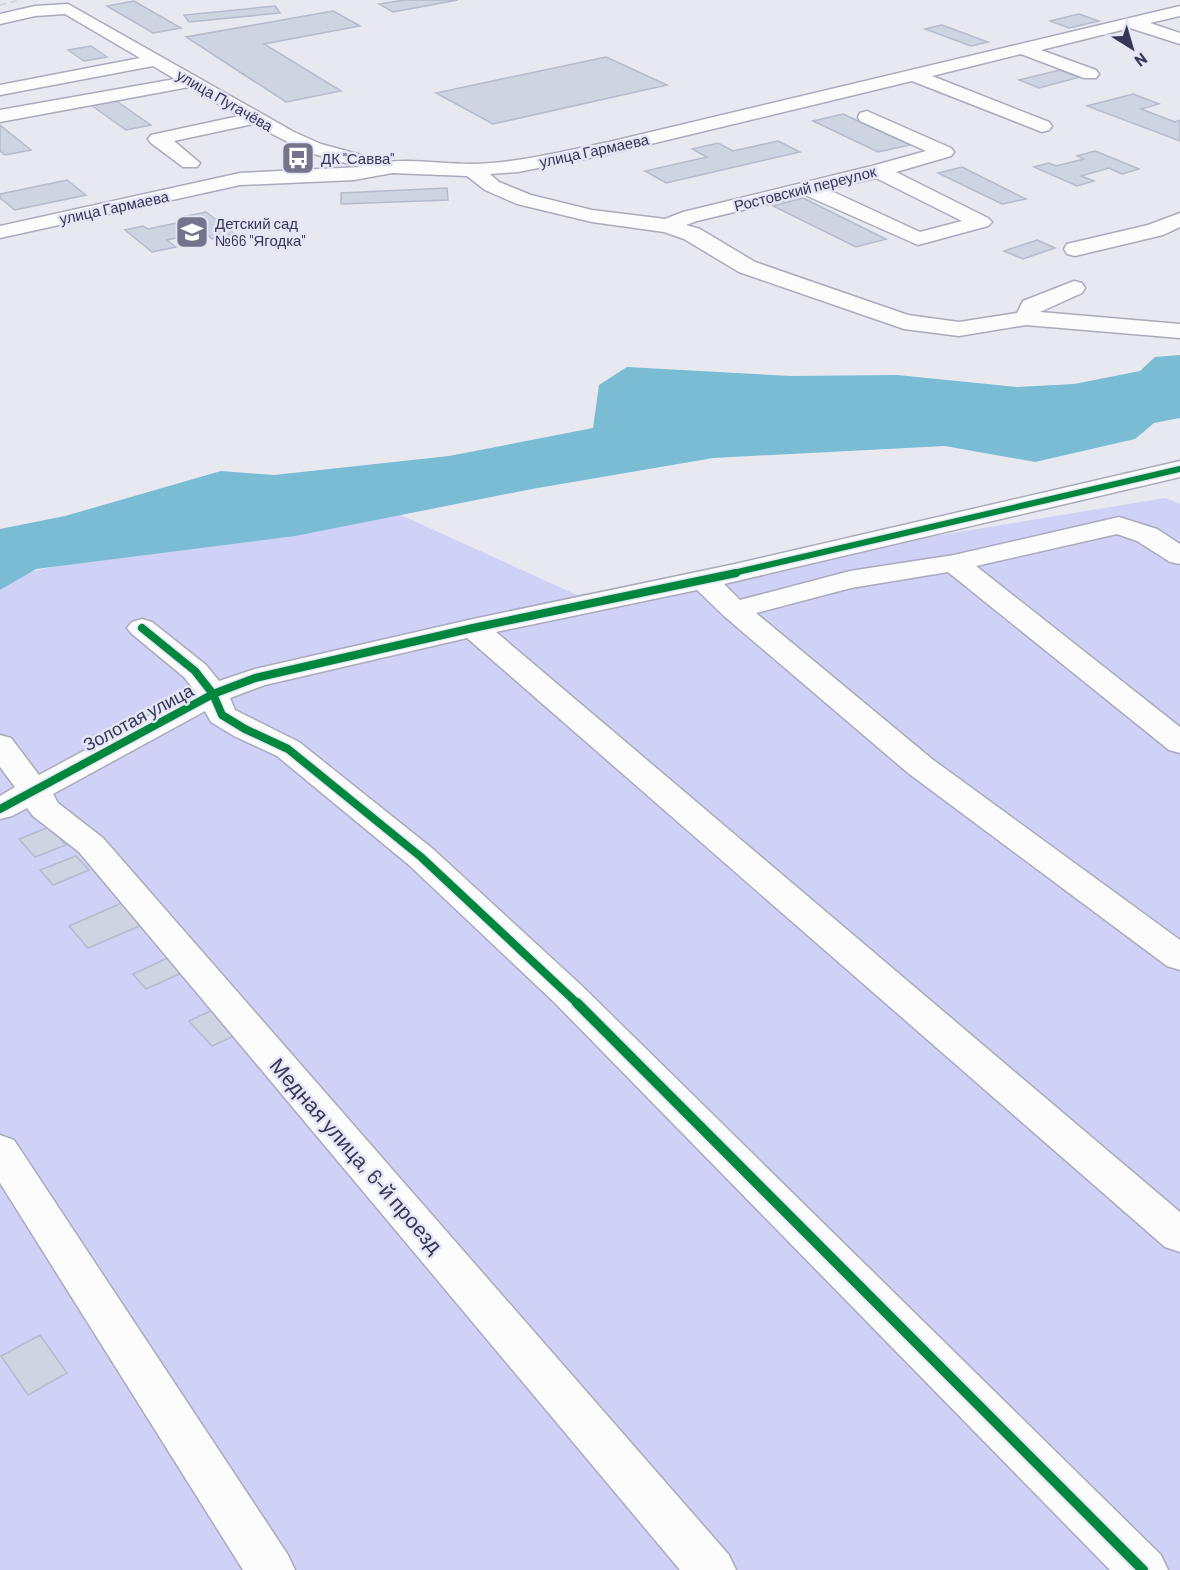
<svg xmlns="http://www.w3.org/2000/svg" width="1180" height="1570" viewBox="0 0 1180 1570" font-family="Barlow,sans-serif">
<style>
.green{fill:#cfd1f6}
.water{fill:#7abcd4}
.building{fill:#ced4e2;stroke:#b4bbcc;stroke-width:1.5}
.lines{fill:none;stroke-linecap:round;stroke-linejoin:round}
.minor-casing{stroke:#aaaabc;stroke-width:3}
.minor{fill:#fcfcfd;fill-rule:evenodd}
.rail{stroke:#d8d8dc;stroke-width:2;stroke-dasharray:7 4;stroke-linecap:butt}
.cycleway-far2-casing{stroke:#e4e5f5;stroke-width:9}
.cycleway-far1-casing{stroke:#e4e5f5;stroke-width:11}
.cycleway-casing{stroke:#e4e5f5;stroke-width:14}
.cycleway-far2{stroke:#00873e;stroke-width:6}
.cycleway-far1{stroke:#00873e;stroke-width:8}
.cycleway{stroke:#00873e;stroke-width:10}
.labels{text-anchor:middle;dominant-baseline:central;stroke-width:5;stroke-linejoin:round;paint-order:stroke}
.far-street-label{font-size:15px;fill:#363655;stroke:#e4e5f5}
.far-poi-label{font-size:15px;fill:#363655;stroke:#e4e5f5;text-anchor:start}
.street-label{font-size:18px;fill:#363655;stroke:#e4e5f5}
.near-street-label{font-size:21px;fill:#363655;stroke:#e4e5f5}
</style>
<rect width="100%" height="100%" fill="#e8e8f1"/>
<path class="green" d="M 1165,498 L 1180,504 L 1180,1570 L 0,1570 L 0,579 L 122,551 L 394,512 L 577,595 Z"/>
<path class="water" d="M 1180,355 L 1180,418 L 1154,423 L 1135,439 L 1035,462 L 945,446 L 713,458 L 532,489 L 295,536 L 36,569 L 0,590 L 0,529 L 65,516 L 221,471 L 274,475 L 449,456 L 593,428 L 599,385 L 627,367 L 791,376 L 897,375 L 1017,387 L 1074,384 L 1140,371 L 1155,357 Z"/>
<path class="building" d="M 405,0 L 458,0 L 393,12 L 379,4 Z
M 134,1 L 181,28 L 153,33 L 107,6 Z
M 275,6 L 280,13 L 189,22 L 184,15 Z
M 333,11 L 360,26 L 264,44 L 341,91 L 286,102 L 186,37 Z
M 1079,14 L 1099,21 L 1069,28 L 1050,21 Z
M 942,25 L 988,42 L 971,46 L 925,29 Z
M 91,46 L 107,57 L 84,61 L 68,50 Z
M 606,57 L 667,85 L 493,124 L 436,93 Z
M 1060,70 L 1080,77 L 1039,88 L 1019,80 Z
M 1133,94 L 1159,104 L 1141,109 L 1175,122 L 1180,120 L 1180,141 L 1087,106 Z
M 112,98 L 151,125 L 126,130 L 88,103 Z
M 843,114 L 910,145 L 878,152 L 813,121 Z
M 0,125 L 31,150 L 5,155 L 0,151 Z
M 778,141 L 800,152 L 666,183 L 645,171 L 707,157 L 692,149 L 718,143 L 733,151 Z
M 1095,151 L 1139,169 L 1122,174 L 1109,168 L 1081,176 L 1094,181 L 1077,186 L 1034,167 L 1049,163 L 1056,166 L 1084,159 L 1077,156 Z
M 962,167 L 1026,199 L 1002,204 L 938,173 Z
M 67,180 L 86,195 L 15,210 L 0,198 L 0,194 Z
M 447,188 L 448,200 L 341,204 L 341,193 Z
M 803,198 L 886,239 L 856,247 L 773,206 Z
M 206,212 L 235,234 L 212,239 L 204,232 L 167,240 L 176,247 L 152,252 L 125,230 L 143,226 L 148,229 L 186,221 L 182,217 Z
M 1037,240 L 1055,248 L 1023,259 L 1004,251 Z
M 49,827 L 66,845 L 35,857 L 19,839 Z
M 76,856 L 89,870 L 53,885 L 40,870 Z
M 122,903 L 142,925 L 88,948 L 69,926 Z
M 172,956 L 186,971 L 146,989 L 133,974 Z
M 215,1009 L 238,1034 L 212,1046 L 189,1021 Z
M 40,1335 L 67,1373 L 28,1395 L 1,1356 Z"/>
<g class="lines">
<g class="minor-casing">
<path id="minor" d="M 68,4 L 294,132 L 321,144 L 376,159 L 379,163 C 409,158 441,164 471,164 C 518,163 564,151 609,142 L 1180,6 L 1180,16 L 1150,23 L 1180,33 L 1180,44 L 1130,28 L 1041,50 L 1096,70 L 1099,74 L 1096,78 L 1084,78 L 1021,54 L 932,76 L 1049,122 L 1052,126 L 1049,130 L 1042,132 L 912,81 L 609,154 L 518,172 L 490,174 L 499,182 L 531,195 L 592,210 L 665,219 L 683,212 L 872,166 L 926,151 L 860,121 L 858,117 L 860,113 L 867,111 L 951,148 L 954,152 L 951,156 L 896,172 L 988,218 L 992,222 L 988,226 L 918,245 L 805,195 L 697,221 L 686,225 L 700,229 L 755,262 L 908,315 L 959,322 L 1017,313 L 1023,301 L 1074,281 L 1082,283 L 1085,288 L 1082,293 L 1040,312 L 1180,324 L 1180,338 L 1026,325 L 959,336 L 904,329 L 739,272 L 684,239 L 664,232 L 592,222 L 517,204 L 485,190 L 467,176 L 392,173 L 354,180 L 240,185 L 0,238 L 0,226 L 240,173 L 360,167 L 307,152 L 253,124 L 174,141 L 200,163 L 197,167 L 183,167 L 151,143 L 148,139 L 151,135 L 239,116 L 189,87 L 0,122 L 0,110 L 175,79 L 153,66 L 0,95 L 0,85 L 140,58 L 65,14 L 35,16 L 0,24 L 0,14 L 35,6 ZM 876,178 L 962,221 L 920,232 L 827,189 Z
M 1180,213 L 1180,227 L 1163,235 L 1075,256 L 1067,254 L 1064,249 L 1067,244 L 1148,225 Z
M 1180,461 L 1180,477 L 724,584 L 740,600 L 850,571 L 954,555 L 1119,517 L 1157,529 L 1180,544 L 1180,564 L 1170,562 L 1137,541 L 1117,534 L 976,566 L 1180,727 L 1180,753 L 1169,750 L 948,572 L 851,588 L 756,613 L 932,759 L 1180,940 L 1180,970 L 1167,966 L 908,773 L 724,616 L 697,590 L 496,632 L 1180,1212 L 1180,1252 L 1165,1247 L 467,638 L 265,685 L 230,698 L 235,710 L 299,742 L 433,849 L 581,985 L 1161,1555 L 1168,1570 L 1110,1570 L 555,1003 L 409,865 L 277,756 L 234,736 L 211,722 L 205,711 L 53,794 L 58,803 L 103,838 L 729,1555 L 736,1570 L 680,1570 L 79,852 L 33,816 L 27,808 L 12,816 L 0,819 L 0,796 L 15,787 L 0,767 L 0,735 L 11,738 L 39,775 L 195,691 L 184,677 L 132,634 L 127,628 L 132,622 L 142,619 L 152,622 L 206,665 L 219,681 L 255,669 L 473,619 L 735,564 Z
M 0,1135 L 14,1140 L 288,1555 L 295,1570 L 243,1570 L 0,1183 Z"/>
</g>
<use href="#minor" class="minor"/>
<path class="rail" d="M 0,5 L 20,0"/>
<g class="cycleway-far2-casing">
<path id="cycleway-far2" d="M 729,574 L 1180,469"/>
</g>
<g class="cycleway-far1-casing">
<path id="cycleway-far1" d="M 142,628 L 195,671 L 213,694 L 222,715 L 245,729 L 288,749 L 421,857 L 578,1004
M 0,809 L 213,694 L 255,678 L 473,628 L 736,573"/>
</g>
<g class="cycleway-casing">
<path id="cycleway" d="M 577,1003 L 1143,1570"/>
</g>
<use href="#cycleway-far2" class="cycleway-far2"/>
<use href="#cycleway-far1" class="cycleway-far1"/>
<use href="#cycleway" class="cycleway"/>
</g>
<defs>
<g id="bus-square" transform="scale(1.725)"><rect x="-9" y="-9" width="18" height="18" rx="4" fill="#74748c" stroke="#e4e5f5"/><path d="M-5-6H5V4H4V6H2V4H-2V6H-4V4H-5ZM-3.5-4V0h7V-4ZM-3.5 1.2v1.5H-2V1.2ZM2 1.2v1.5H3.5V1.2Z" fill="#fff"/></g>
<g id="school-square" transform="scale(1.725)"><rect x="-9" y="-9" width="18" height="18" rx="4" fill="#74748c" stroke="#e4e5f5"/><path d="M0-5L7-2L0 1L-7-2ZM-4 1L0 2.5L4 1V4Q0 6-4 4Z" fill="#fff"/></g>
</defs>
<g fill-rule="evenodd">
<use href="#bus-square" x="298" y="158"/>
<use href="#school-square" x="192" y="232"/>
</g>
<g class="labels">
<g class="far-street-label">
<text transform="translate(225 100) rotate(30)">улица Пугачёва</text>
<text transform="translate(594 150) rotate(-12)">улица Гармаева</text>
<text transform="translate(805 188) rotate(-14)">Ростовский переулок</text>
<text transform="translate(114 207) rotate(-12)">улица Гармаева</text>
</g>
<g class="far-poi-label">
<text x="321" y="158">ДК "Савва"</text>
<text x="215" y="223">Детский сад<tspan x="215" dy="17">№66 "Ягодка"</tspan></text>
</g>
<g class="street-label">
<text transform="translate(138 717) rotate(-28)">Золотая улица</text>
</g>
<g class="near-street-label">
<text transform="translate(357 1155) rotate(49)">Медная улица, 6-й проезд</text>
</g>
</g>
<g transform="translate(1132 48) rotate(143)" stroke="#e4e5f5" stroke-width="4.5" paint-order="stroke">
<path d="M0-4.5L10 22L0 15L-10 22Z" fill="#363655"/>
<text y="-9" font-size="16" font-weight="bold" text-anchor="middle" fill="#363655">N</text>
</g>
</svg>
